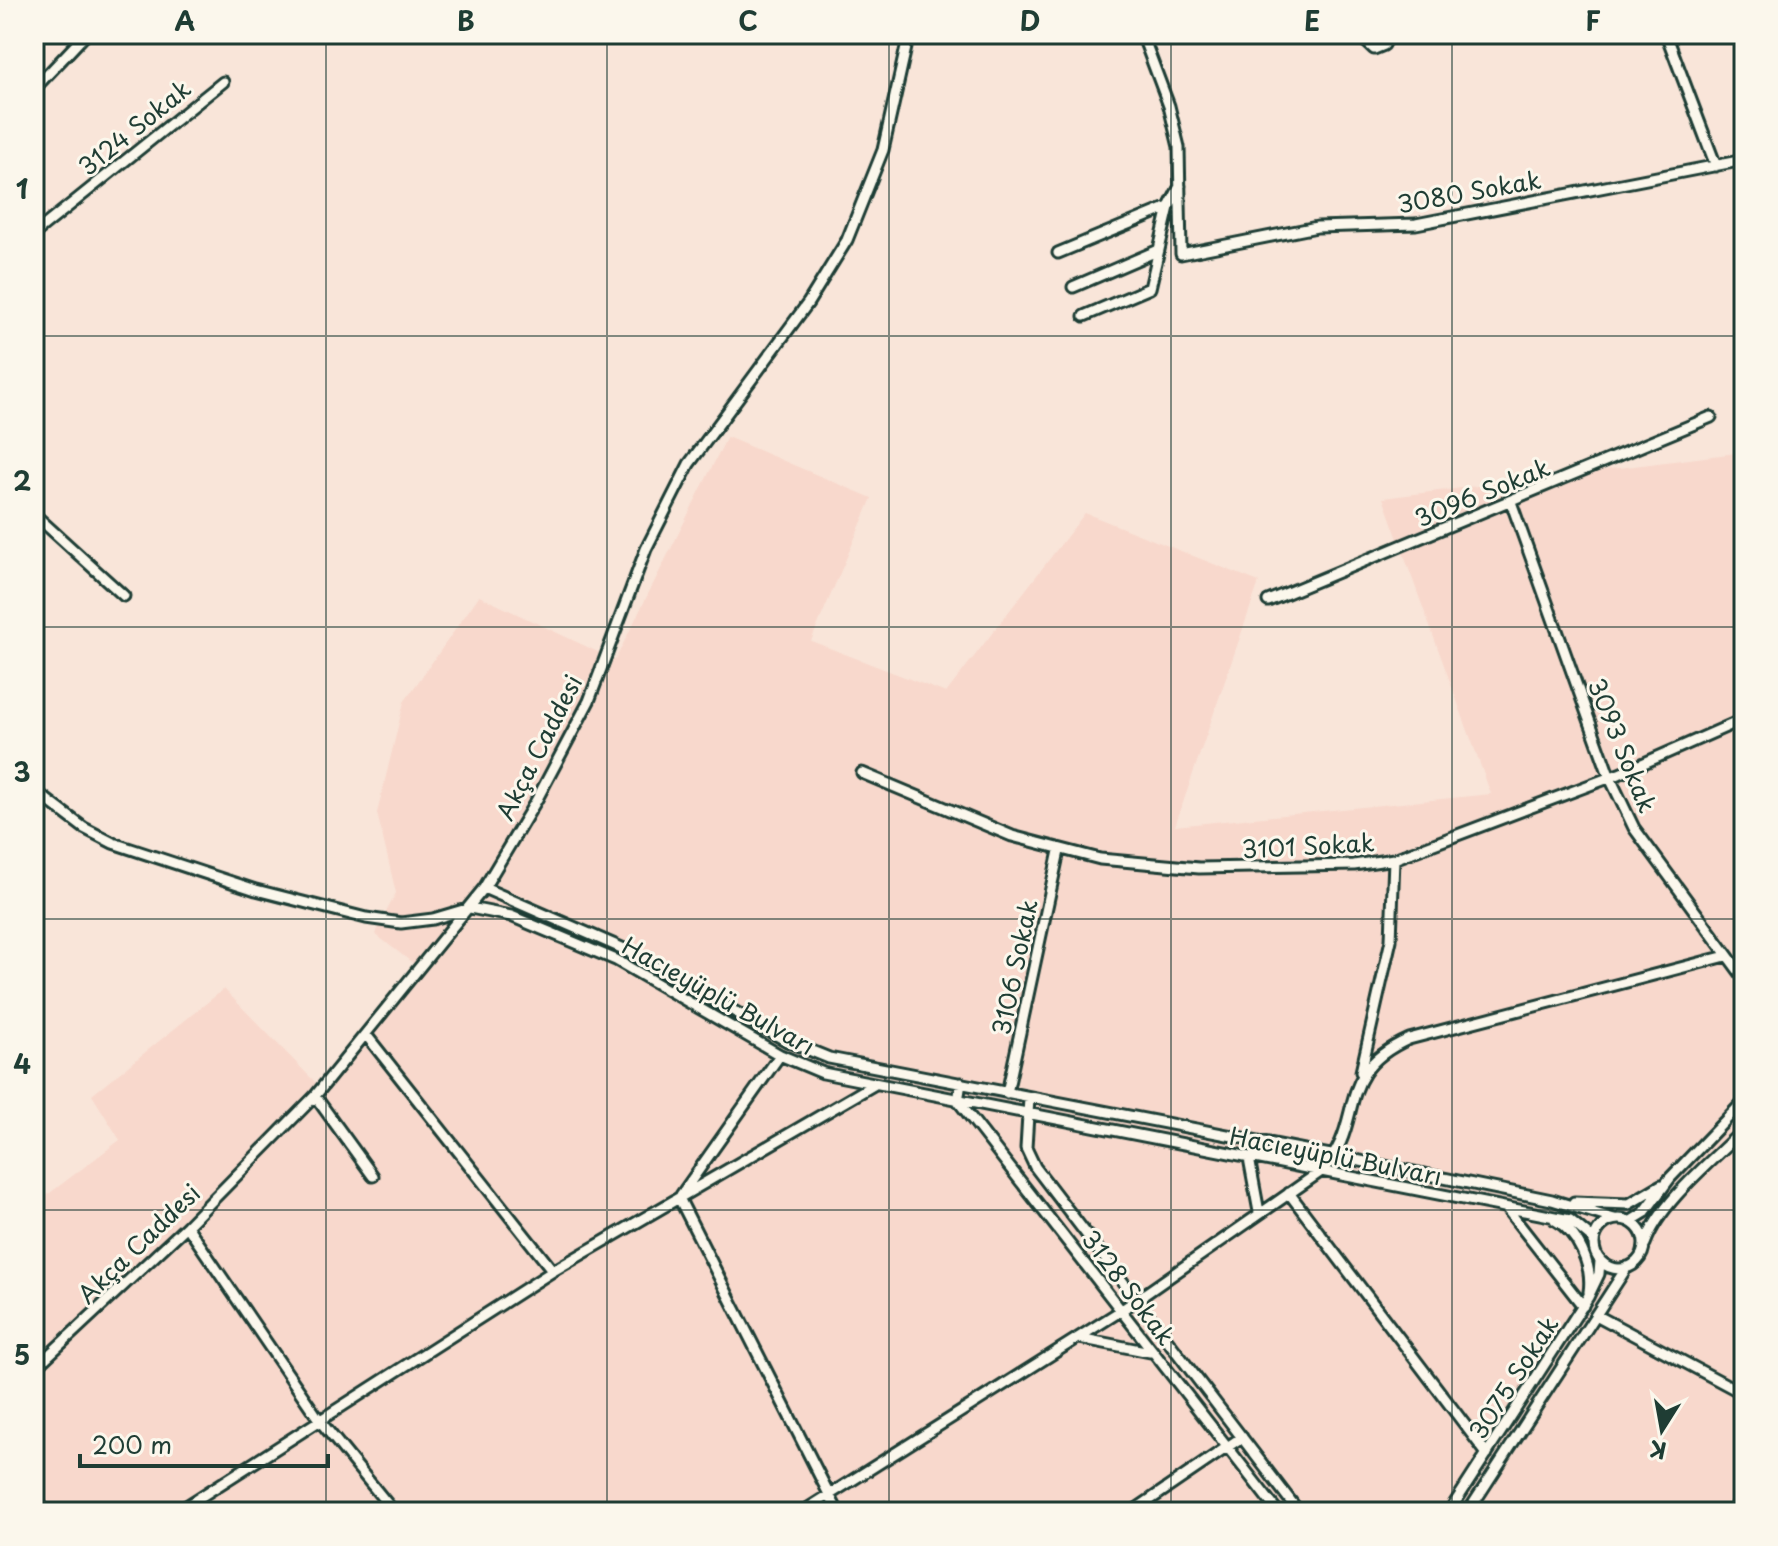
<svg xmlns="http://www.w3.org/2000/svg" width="1778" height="1546" viewBox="0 0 1778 1546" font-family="'Playpen Sans',sans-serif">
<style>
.built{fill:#f8d8cc}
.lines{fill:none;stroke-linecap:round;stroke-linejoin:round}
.minor-casing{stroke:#1f3d34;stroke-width:15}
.minor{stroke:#fbf7ec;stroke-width:9}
.grid{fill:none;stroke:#1f3d34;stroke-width:2;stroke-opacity:0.55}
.labels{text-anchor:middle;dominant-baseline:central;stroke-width:6;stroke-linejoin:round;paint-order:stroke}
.street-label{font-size:24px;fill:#1f3d34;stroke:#fbf7ec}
.neatline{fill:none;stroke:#1f3d34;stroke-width:3}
.grid-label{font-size:26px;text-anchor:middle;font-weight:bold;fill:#1f3d34}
</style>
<rect width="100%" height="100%" fill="#f9e5d9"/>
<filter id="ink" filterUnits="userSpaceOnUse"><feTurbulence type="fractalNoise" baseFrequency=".0125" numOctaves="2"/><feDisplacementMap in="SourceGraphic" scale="16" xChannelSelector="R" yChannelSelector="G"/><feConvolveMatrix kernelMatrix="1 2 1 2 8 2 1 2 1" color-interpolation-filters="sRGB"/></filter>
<g filter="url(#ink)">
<path class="built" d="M 727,437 L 872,498 L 811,641 L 946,693 L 1085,513 L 1259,582 L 1175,826 L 1491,794 L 1383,498 L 1744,452 L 1744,1498 L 1735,1512 L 34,1512 L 34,1205 L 120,1140 L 92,1095 L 224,989 L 316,1083 L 414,964 L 375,934 L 396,893 L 377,813 L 404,702 L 479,596 L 615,660 Z"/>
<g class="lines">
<g class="minor-casing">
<path id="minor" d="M 1142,34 L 1169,106 L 1179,147 L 1181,254 L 1317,227 L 1416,224 L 1744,160
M 1358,34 L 1374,49 L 1384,45 L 1389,34
M 1666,34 L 1716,166
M 34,89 L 86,34
M 34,234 L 223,82
M 1058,253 L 1169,207 L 1180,186
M 1073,287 L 1159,250
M 1084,316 L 1150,288 L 1169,207
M 1511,502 L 1610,778 L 1634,828 L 1744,978
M 34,514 L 124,596
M 1268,601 L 1711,417
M 862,773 L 1012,836 L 1100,859 L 1199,868 L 1354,865 L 1394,859 L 1619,774 L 1744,719
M 34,790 L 84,828 L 113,843 L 256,890 L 366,918 L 401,923 L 433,919 L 470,908 L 511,916 L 616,960 L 780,1055 L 823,1073 L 1570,1220 L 1594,1240
M 484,888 L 624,949 L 787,1041 L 829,1058 L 1336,1156 L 1552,1200 L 1614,1219
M 367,1036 L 553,1271
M 1361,1072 L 1391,940 L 1394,859
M 961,1083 L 958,1101 L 1278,1512
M 1007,1093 L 1059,851
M 315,1096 L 373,1176
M 1029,1098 L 1026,1148 L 1035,1167 L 1299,1512
M 1249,1158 L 1259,1212
M 1289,1193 L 1487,1454
M 681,1195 L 780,1055
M 679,1198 L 838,1512
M 1574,1202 L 1629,1204 L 1661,1185
M 1507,1209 L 1583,1306
M1594 1244a25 25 0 1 1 50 0a25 25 0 1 1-50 0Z
M 1555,1220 C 1578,1232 1593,1266 1589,1292
M 1631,1221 L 1644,1213 L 1670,1178 L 1744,1101
M 187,1226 L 320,1421 L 394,1512
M 1645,1244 C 1660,1202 1713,1160 1744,1129
M 1596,1315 L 1744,1394
M 1079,1338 L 1150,1352
M 34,1369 L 187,1226 L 315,1096 L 484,888 L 536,801 L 589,701 L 646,549 L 689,464 L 808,303 L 847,240 L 883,150 L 909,34
M 34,1496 L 46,1512
M 177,1512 L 553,1271 L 875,1084
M 802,1512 L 1122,1310 L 1320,1172 C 1368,1124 1330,1074 1409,1039 L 1726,956
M 1132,1512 L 1242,1437
M 1449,1512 L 1588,1297 L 1599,1274 L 1600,1261
M 1468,1512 L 1627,1267
M 1732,1512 L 1744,1495"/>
</g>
<use href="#minor" class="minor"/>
</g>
</g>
<path class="grid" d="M 326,34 L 326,1512M 607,34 L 607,1512M 889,34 L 889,1512M 1171,34 L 1171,1512M 1452,34 L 1452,1512M 34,336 L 1744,336M 34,627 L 1744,627M 34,919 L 1744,919M 34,1210 L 1744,1210"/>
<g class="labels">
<g class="street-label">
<text transform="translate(134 127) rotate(-39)">3124 Sokak</text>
<text transform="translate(1469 191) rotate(-10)">3080 Sokak</text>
<text transform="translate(1482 492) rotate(-22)">3096 Sokak</text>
<text transform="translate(1623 745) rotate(68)">3093 Sokak</text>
<text transform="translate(538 747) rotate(-63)">Akça Caddesi</text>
<text transform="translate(1308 845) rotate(-3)">3101 Sokak</text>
<text transform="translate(1014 967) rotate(-78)">3106 Sokak</text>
<text transform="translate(719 995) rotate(29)">Hacıeyüplü Bulvarı</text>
<text transform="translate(1336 1155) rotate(11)">Hacıeyüplü Bulvarı</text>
<text transform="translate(138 1243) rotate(-44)">Akça Caddesi</text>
<text transform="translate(1129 1287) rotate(53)">3128 Sokak</text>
<text transform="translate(1513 1377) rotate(-57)">3075 Sokak</text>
</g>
</g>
<rect width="1778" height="1546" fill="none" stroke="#fbf7ec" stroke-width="88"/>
<g transform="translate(1662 1430) rotate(191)" stroke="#fbf7ec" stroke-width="6" paint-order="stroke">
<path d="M0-6L14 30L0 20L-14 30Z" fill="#1f3d34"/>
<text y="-12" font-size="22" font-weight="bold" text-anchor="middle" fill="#1f3d34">K</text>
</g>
<path d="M80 1454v12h248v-12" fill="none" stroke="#1f3d34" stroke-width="4"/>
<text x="92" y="1454" font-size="24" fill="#1f3d34" stroke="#fbf7ec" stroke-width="6" paint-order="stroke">200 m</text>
<rect x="44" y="44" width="1690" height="1458" class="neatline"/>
<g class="grid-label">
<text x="185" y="31">A</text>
<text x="466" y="31">B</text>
<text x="748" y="31">C</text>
<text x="1030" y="31">D</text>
<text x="1312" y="31">E</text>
<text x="1593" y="31">F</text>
<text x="22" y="199">1</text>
<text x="22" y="491">2</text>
<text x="22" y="782">3</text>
<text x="22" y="1074">4</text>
<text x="22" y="1365">5</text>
</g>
</svg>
